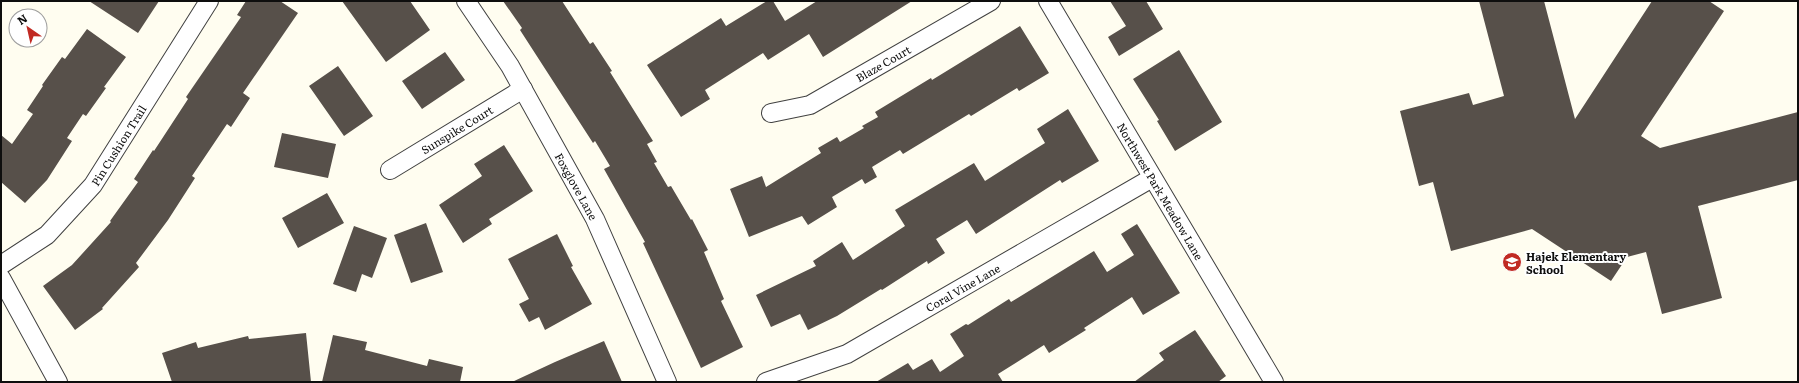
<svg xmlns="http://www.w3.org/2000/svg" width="1799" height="383" viewBox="0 0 1799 383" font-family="Literata,serif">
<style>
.building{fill:#57504a}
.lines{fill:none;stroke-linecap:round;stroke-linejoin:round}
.street-casing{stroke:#414141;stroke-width:20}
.street{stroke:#fff;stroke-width:18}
.labels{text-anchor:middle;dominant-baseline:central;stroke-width:4;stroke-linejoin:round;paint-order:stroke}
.street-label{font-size:11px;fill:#0e0e0e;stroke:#fff}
.poi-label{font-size:11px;font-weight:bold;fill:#0e0e0e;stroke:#fff;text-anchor:start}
</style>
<rect width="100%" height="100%" fill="#fffdf0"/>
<path class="building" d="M 89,1 L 159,1 L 138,33 Z
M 246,1 L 280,1 L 298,13 L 243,93 L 250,98 L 231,127 L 227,124 L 192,176 L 195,178 L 168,220 L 136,263 L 139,267 L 102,308 L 103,309 L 75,330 L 43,286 L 72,265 L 111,222 L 110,221 L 138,182 L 134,179 L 153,150 L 154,151 L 188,99 L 186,97 L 241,17 L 237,15 Z
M 342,1 L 410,1 L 430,30 L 386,62 Z
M 503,1 L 562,1 L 590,44 L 593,42 L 612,71 L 610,72 L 653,141 L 647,144 L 657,162 L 654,163 L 668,187 L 671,186 L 691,220 L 692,219 L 708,250 L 704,252 L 724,299 L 721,301 L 743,347 L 701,368 L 643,243 L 645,242 L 604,169 L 610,166 L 595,141 L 593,143 L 520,30 L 522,28 Z
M 767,1 L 773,1 L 785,21 L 817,1 L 912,1 L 823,57 L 809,34 L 768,60 L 763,53 L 705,90 L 710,99 L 681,117 L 647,65 L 721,18 L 726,26 Z
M 1110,1 L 1146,1 L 1163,29 L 1119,56 L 1108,37 L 1126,26 Z
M 1479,1 L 1544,1 L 1575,119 L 1652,1 L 1709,1 L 1724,11 L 1641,136 L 1660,148 L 1798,112 L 1798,180 L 1698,206 L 1722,298 L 1662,314 L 1646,252 L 1627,257 L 1611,281 L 1532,229 L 1451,251 L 1433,182 L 1419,186 L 1400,111 L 1469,93 L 1473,105 L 1504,96 Z
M 1020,26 L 1049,73 L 1019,91 L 1017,88 L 971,116 L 969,114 L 903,154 L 900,150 L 872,167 L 877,177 L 865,184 L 862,179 L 832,197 L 837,207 L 808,225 L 802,216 L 749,237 L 730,189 L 762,176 L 766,187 L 821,153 L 818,148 L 837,137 L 840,142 L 864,128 L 862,126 L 878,117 L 875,112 L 931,78 L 932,80 Z
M 87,29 L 126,57 L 104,87 L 106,88 L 86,116 L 83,114 L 67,138 L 72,141 L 47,180 L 25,203 L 1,182 L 1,135 L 12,144 L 33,114 L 27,110 L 43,86 L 42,85 L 62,57 L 65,59 Z
M 1179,50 L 1222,122 L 1175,151 L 1157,121 L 1159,120 L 1133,79 Z
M 445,52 L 465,80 L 422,109 L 402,81 Z
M 338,66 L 373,116 L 344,136 L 309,86 Z
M 1068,109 L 1099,161 L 1062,183 L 1060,180 L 976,234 L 967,220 L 936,239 L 945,253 L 928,264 L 927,261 L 882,290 L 881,289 L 837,316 L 808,330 L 800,314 L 771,327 L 756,295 L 816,266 L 813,261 L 842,242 L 853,260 L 905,226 L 895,210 L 974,163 L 985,181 L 1045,143 L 1037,129 Z
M 282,133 L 336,144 L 328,178 L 274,167 Z
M 504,145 L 533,191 L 489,219 L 492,224 L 463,243 L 439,205 L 482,176 L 474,164 Z
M 327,193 L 344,223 L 298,248 L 282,218 Z
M 426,223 L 443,272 L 411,283 L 394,235 Z
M 1137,224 L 1180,293 L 1143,315 L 1132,297 L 1084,328 L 1086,330 L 1049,353 L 1044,345 L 998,374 L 1003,382 L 876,382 L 908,363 L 913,370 L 932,359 L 940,372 L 964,356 L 950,334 L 966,324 L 968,325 L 1009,299 L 1011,302 L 1094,251 L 1107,272 L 1134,255 L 1121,234 Z
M 354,226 L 387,238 L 372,278 L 362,274 L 356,292 L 333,284 Z
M 557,234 L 573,266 L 571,267 L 592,304 L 545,330 L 539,317 L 529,322 L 519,304 L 529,299 L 508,259 Z
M 1195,330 L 1226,376 L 1218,382 L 1134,382 L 1164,360 L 1159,353 Z
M 306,333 L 311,382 L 172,382 L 162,353 L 196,342 L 198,348 L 248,336 L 249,339 Z
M 333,335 L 367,342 L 365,350 L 427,366 L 429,359 L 463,367 L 460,382 L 322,382 Z
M 604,341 L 622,382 L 512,382 L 555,362 Z"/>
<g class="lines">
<g class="street-casing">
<g id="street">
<path id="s1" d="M 466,1 L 510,66 L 595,219 L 667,382"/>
<path id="s2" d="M 1048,1 L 1274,382"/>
<path id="s3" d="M 771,113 L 810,105 L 991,1"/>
<path id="s4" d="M 390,170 L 523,89"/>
<path id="s5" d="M 1,265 L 47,235 L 93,185 L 209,1"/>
<path d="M 1,278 L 58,382"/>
<path id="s6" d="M 766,382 L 847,354 L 1152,178"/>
</g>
</g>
<use href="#street" class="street"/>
</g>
<defs>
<g id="school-disc" transform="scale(1)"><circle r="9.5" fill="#c12a23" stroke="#fff"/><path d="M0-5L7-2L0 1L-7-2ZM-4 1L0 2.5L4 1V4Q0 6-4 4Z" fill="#fff"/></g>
</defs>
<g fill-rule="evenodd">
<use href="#school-disc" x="1512" y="262"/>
</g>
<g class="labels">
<g class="street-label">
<text stroke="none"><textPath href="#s3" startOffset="124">Blaze Court</textPath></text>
<text stroke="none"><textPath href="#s4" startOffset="78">Sunspike Court</textPath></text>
<text stroke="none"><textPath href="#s5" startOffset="170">Pin Cushion Trail</textPath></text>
<text stroke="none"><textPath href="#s1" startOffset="216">Foxglove Lane</textPath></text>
<text stroke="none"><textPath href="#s2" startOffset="221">Northwest Park Meadow Lane</textPath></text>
<text stroke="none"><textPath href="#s6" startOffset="219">Coral Vine Lane</textPath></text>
</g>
<g class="poi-label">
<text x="1526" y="256">Hajek Elementary<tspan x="1526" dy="13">School</tspan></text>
</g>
</g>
<rect width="1799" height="383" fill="none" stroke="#0e0e0e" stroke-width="4"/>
<g transform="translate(28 28) rotate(326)"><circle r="19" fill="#ffffff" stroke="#9f9f9f"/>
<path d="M0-3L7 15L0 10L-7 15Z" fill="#c12a23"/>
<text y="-6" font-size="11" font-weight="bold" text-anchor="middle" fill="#0e0e0e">N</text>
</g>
</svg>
